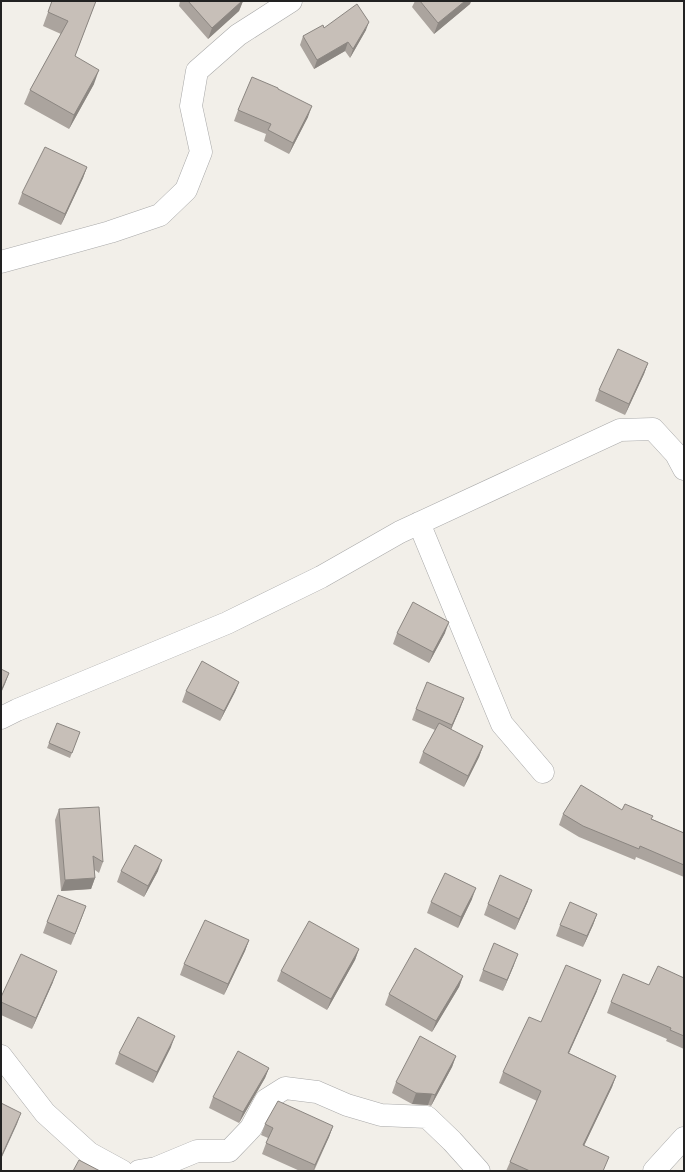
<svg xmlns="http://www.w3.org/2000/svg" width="685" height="1172" viewBox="0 0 685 1172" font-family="Poppins,sans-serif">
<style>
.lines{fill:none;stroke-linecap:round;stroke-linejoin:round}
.minor-casing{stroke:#a9a9a9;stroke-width:23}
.minor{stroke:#fff;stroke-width:22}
.wall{fill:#aba49e}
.shaded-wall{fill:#8b8681}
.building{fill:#c7bfb8;stroke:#8b8681}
</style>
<rect width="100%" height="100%" fill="#f2efe9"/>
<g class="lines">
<g class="minor-casing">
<path id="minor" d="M 1,262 L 110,232 L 160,215 L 186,190 L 201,152 L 191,106 L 197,71 L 238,35 L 291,1
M 419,523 L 502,724 L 543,772
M 1,718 L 17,710 L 227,623 L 321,577 L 400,532 L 620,430 L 653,429 L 676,454 L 684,469
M 1,1056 L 45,1113 L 89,1153 L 122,1171
M 139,1171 L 156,1168 L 197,1151 L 229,1151 L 251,1128 L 266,1100 L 285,1088 L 317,1092 L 347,1105 L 381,1115 L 427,1117 L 452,1141 L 479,1171
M 654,1171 L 684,1138"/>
</g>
<use href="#minor" class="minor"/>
</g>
<path class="wall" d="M 52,1 L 96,1 L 75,56 L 94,84 L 69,129 L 24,104 L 30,90 L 61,34 L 43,26 Z
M 180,1 L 243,1 L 239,11 L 208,39 L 179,6 Z
M 415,1 L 471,1 L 470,4 L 434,34 L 412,7 Z
M 324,28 L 366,30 L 350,58 L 345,51 L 314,69 L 300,45 L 303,36 Z
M 278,89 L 308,117 L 289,154 L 264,141 L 266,134 L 234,121 L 238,110 Z
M 87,167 L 83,178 L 61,225 L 18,204 L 22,193 Z
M 648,363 L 644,374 L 625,415 L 595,401 L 599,390 Z
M 397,633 L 445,633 L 429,663 L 393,644 Z
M 239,682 L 235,692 L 220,721 L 182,702 L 186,691 Z
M 464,698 L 451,730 L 483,746 L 479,757 L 464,787 L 419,763 L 423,752 L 435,730 L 412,720 L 416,709 Z
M 80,732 L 70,758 L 47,748 L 49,743 Z
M 59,809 L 103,862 L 99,873 L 95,870 L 95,878 L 91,889 L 61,891 L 55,820 Z
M 622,810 L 652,819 L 684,833 L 684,877 L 636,857 L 635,860 L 579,837 L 559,825 L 563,814 Z
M 121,871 L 158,871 L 144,897 L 117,882 Z
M 472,899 L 458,928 L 427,913 L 431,902 Z
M 528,901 L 515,930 L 484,915 L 488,904 Z
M 86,906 L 71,945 L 43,933 L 47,922 Z
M 597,914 L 593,925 L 583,947 L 556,936 L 560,925 Z
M 249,940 L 245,951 L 224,995 L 180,975 L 184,964 Z
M 359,949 L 355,960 L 327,1010 L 277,981 L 281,971 Z
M 514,965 L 503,991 L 479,981 L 483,970 Z
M 463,976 L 459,987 L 432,1032 L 385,1005 L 389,994 Z
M 684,978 L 684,1049 L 666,1041 L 667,1039 L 607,1013 L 611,1002 L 649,985 Z
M 53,982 L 32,1029 L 1,1015 L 1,997 Z
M 597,991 L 569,1053 L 616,1076 L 612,1087 L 584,1146 L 603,1171 L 506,1171 L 510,1162 L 537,1101 L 499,1083 L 503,1072 L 541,1022 Z
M 171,1047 L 153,1083 L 115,1064 L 119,1053 Z
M 456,1056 L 452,1067 L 431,1106 L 428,1105 L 412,1104 L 392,1093 L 396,1082 Z
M 269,1068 L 265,1078 L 239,1123 L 209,1108 L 213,1097 Z
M 265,1124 L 333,1126 L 329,1137 L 314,1171 L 300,1171 L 262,1154 L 268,1138 L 261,1135 Z"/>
<path class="shaded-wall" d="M 242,1 L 243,1 L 239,11 L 208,39 L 212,28 Z
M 465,1 L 471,1 L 470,4 L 434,34 L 438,23 Z
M 369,22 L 366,30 L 350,58 L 353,49 Z
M 348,42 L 345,51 L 314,69 L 317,60 Z
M 99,70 L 94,84 L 69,129 L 74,115 Z
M 312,106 L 308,117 L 289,154 L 293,143 Z
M 87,167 L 83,178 L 61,225 L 65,214 Z
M 648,363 L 644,374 L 625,415 L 629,404 Z
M 449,622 L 445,633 L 429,663 L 433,652 Z
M 9,673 L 5,684 L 1,693 L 1,691 Z
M 239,682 L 235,692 L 220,721 L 224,711 Z
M 464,698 L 460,709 L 448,736 L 452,725 Z
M 483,746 L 479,757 L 464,787 L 468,776 Z
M 162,860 L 158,871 L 144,897 L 148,886 Z
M 95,878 L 91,889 L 61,891 L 65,880 Z
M 476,888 L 472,899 L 458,928 L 461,917 Z
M 532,890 L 528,901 L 515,930 L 519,919 Z
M 86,906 L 82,917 L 71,945 L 75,934 Z
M 597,914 L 593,925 L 583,947 L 587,936 Z
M 249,940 L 245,951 L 224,995 L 228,984 Z
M 359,949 L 355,960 L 327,1010 L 331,999 Z
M 518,954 L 514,965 L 503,991 L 507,980 Z
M 57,971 L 53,982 L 32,1029 L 36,1018 Z
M 463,976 L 459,987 L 432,1032 L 436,1021 Z
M 601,980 L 597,991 L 564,1064 L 568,1053 Z
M 175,1036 L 171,1047 L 153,1083 L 157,1072 Z
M 456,1056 L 452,1067 L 431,1106 L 435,1095 Z
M 269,1068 L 265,1078 L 239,1123 L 243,1112 Z
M 616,1076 L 612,1087 L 579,1156 L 583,1145 Z
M 416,1093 L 432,1094 L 428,1105 L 412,1104 Z
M 21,1113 L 17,1124 L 1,1159 L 1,1157 Z
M 333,1126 L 329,1137 L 313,1171 L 315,1165 Z"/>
<path class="building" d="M 52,1 L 96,1 L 75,56 L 99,70 L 74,115 L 30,90 L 68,21 L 48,12 Z
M 188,1 L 242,1 L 212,28 Z
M 420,1 L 465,1 L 438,23 Z
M 357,4 L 369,22 L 353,49 L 348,42 L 317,60 L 303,36 L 323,25 L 324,28 Z
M 252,77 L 278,88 L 278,89 L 312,106 L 293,143 L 268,130 L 271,124 L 238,110 Z
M 45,147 L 87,167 L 65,214 L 22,193 Z
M 618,349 L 648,363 L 629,404 L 599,390 Z
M 413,602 L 449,622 L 433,652 L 397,633 Z
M 202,661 L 239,682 L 224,711 L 186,691 Z
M 1,669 L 9,673 L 1,691 Z
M 427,682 L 464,698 L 452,725 L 416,709 Z
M 57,723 L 80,732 L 72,753 L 49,743 Z
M 439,723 L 483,746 L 468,776 L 423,752 Z
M 581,785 L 622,810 L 625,804 L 653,816 L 651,819 L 684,833 L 684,865 L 640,846 L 639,849 L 583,826 L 563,814 Z
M 99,807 L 103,862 L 93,856 L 95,878 L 65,880 L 59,809 Z
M 135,845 L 162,860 L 148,886 L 121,871 Z
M 445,873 L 476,888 L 461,917 L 431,902 Z
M 500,875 L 532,890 L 519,919 L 488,904 Z
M 58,895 L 86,906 L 75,934 L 47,922 Z
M 570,902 L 597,914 L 587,936 L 560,925 Z
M 205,920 L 249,940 L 228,984 L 184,964 Z
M 309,921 L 359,949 L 331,999 L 281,971 Z
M 494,943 L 518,954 L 507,980 L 483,970 Z
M 415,948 L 463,976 L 436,1021 L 389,994 Z
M 21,954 L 57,971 L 36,1018 L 1,1002 L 1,997 Z
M 566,965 L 601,980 L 568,1053 L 616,1076 L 583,1145 L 609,1157 L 603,1171 L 530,1171 L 510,1162 L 541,1091 L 503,1072 L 529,1017 L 541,1022 Z
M 658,966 L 684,978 L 684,1036 L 670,1030 L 671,1028 L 611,1002 L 623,974 L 649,985 Z
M 138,1017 L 175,1036 L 157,1072 L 119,1053 Z
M 420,1036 L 456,1056 L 435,1095 L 432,1094 L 416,1093 L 396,1082 Z
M 238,1051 L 269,1068 L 243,1112 L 213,1097 Z
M 278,1101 L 333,1126 L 315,1165 L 266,1143 L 273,1128 L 265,1124 Z
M 1,1103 L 21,1113 L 1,1157 Z
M 79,1160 L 100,1171 L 73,1171 Z"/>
<rect width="685" height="1172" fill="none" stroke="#222222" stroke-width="4"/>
</svg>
